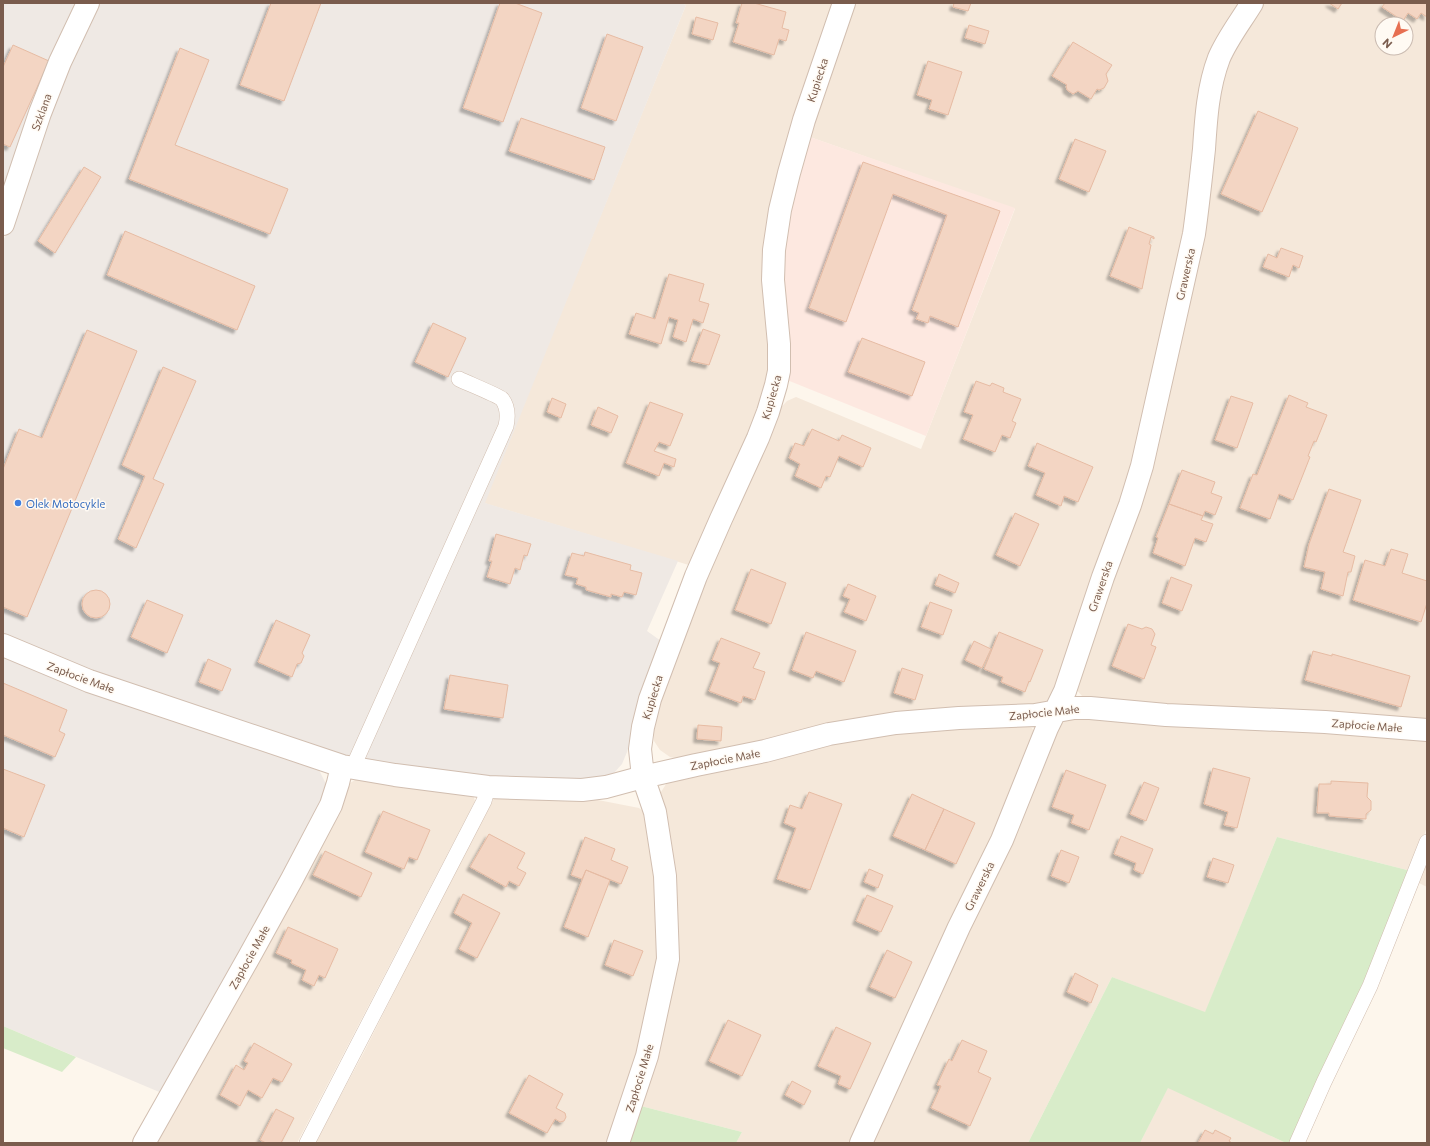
<svg xmlns="http://www.w3.org/2000/svg" width="1430" height="1146" viewBox="0 0 1430 1146" font-family="Commissioner,sans-serif">
<style>
.residential{fill:#f5e8da;fill-rule:evenodd}
.commercial{fill:#fde8e0}
.industrial{fill:#efe9e4}
.green{fill:#d8ecc9}
.building{fill:#f3d5c3;stroke:#e6bba3;filter:url(#shadow)}
.lines{fill:none;stroke-linecap:round;stroke-linejoin:round}
.lane-casing{stroke:#d1beb0;stroke-width:16}
.street-casing{stroke:#d1beb0;stroke-width:24}
.lane{stroke:#fff;stroke-width:15}
.street{stroke:#fff;stroke-width:22}
.shop-dot{fill:#3f7fe0;stroke:#fffaf3;stroke-width:1.5}
.labels{text-anchor:middle;dominant-baseline:central;stroke-width:3;stroke-linejoin:round;paint-order:stroke}
.street-label{font-size:11px;fill:#7a5c4d;stroke:#fffaf3}
.shop-label{font-size:11px;fill:#366cbe;stroke:#fffaf3;text-anchor:start}
</style>
<defs>
<filter id="shadow"><feDropShadow dx="-3.5" dy="3.5" stdDeviation="1" flood-color="#0004"/></filter>
</defs>
<rect width="100%" height="100%" fill="#fdf6ec"/>
<path class="residential" d="M 681,3 L 837,3 L 827,32 L 771,362 L 760,412 L 692,566 L 484,503 L 686,5 Z
M 850,3 L 1244,3 L 1225,34 L 1194,199 L 1135,462 L 1067,664 L 1046,704 L 680,759 L 670,757 L 660,750 L 654,741 L 654,729 L 657,700 L 704,581 L 775,414 L 787,401 L 796,397 L 921,449 L 1015,209 L 807,136 Z
M 1259,3 L 1427,3 L 1427,724 L 1091,703 L 1082,696 L 1075,688 L 1108,580 L 1219,82 ZM 1382,24 L 1406,24 L 1406,48 L 1382,48 Z
M 1074,714 L 1427,736 L 1427,827 L 1411,871 L 1277,837 L 1205,1013 L 1112,977 L 1028,1143 L 866,1143 L 1061,720 Z
M 1024,724 L 1032,728 L 1035,734 L 1035,742 L 855,1143 L 736,1143 L 742,1132 L 637,1105 L 673,958 L 660,807 L 661,792 L 668,781 L 897,728 Z
M 357,779 L 473,795 L 475,801 L 297,1143 L 152,1143 L 346,789 L 350,783 Z
M 496,797 L 598,800 L 639,808 L 649,816 L 660,874 L 661,958 L 642,1047 L 611,1143 L 315,1143 L 363,1054 L 489,804 Z
M 1427,863 L 1427,887 L 1419,883 Z
M 1168,1087 L 1286,1143 L 1140,1143 Z"/>
<path class="commercial" d="M 807,136 L 1015,208 L 926,436 L 787,380 L 780,248 Z"/>
<path class="industrial" d="M 3,3 L 77,3 L 3,200 Z
M 96,3 L 681,3 L 686,5 L 485,503 L 678,561 L 647,631 L 661,641 L 641,703 L 627,752 L 622,764 L 613,774 L 602,780 L 485,779 L 353,757 L 256,730 L 91,674 L 3,638 L 3,241 L 10,226 L 68,61 Z
M 3,652 L 305,762 L 319,770 L 327,786 L 325,802 L 164,1094 L 3,1026 Z"/>
<path class="green" d="M 1277,837 L 1411,871 L 1363,983 L 1289,1143 L 1286,1143 L 1168,1088 L 1140,1143 L 1028,1143 L 1112,977 L 1205,1012 Z
M 3,1026 L 76,1057 L 62,1072 L 3,1048 Z
M 637,1105 L 742,1132 L 736,1143 L 624,1143 Z"/>
<path class="building" d="M 271,3 L 321,3 L 284,101 L 240,85 Z
M 500,3 L 515,3 L 542,13 L 503,122 L 463,108 Z
M 742,3 L 754,3 L 786,12 L 782,28 L 789,30 L 786,41 L 779,39 L 774,55 L 733,42 L 739,23 L 736,23 Z
M 954,3 L 971,3 L 968,11 L 953,7 Z
M 1329,3 L 1342,3 L 1338,9 Z
M 1385,3 L 1427,3 L 1427,17 L 1421,13 L 1417,19 L 1408,13 L 1403,21 L 1382,7 Z
M 696,17 L 718,23 L 713,40 L 692,34 Z
M 969,25 L 989,31 L 985,44 L 965,38 Z
M 607,34 L 643,47 L 616,121 L 581,108 Z
M 1073,42 L 1112,65 L 1106,74 L 1108,81 L 1104,88 L 1099,90 L 1097,89 L 1091,99 L 1078,91 L 1073,94 L 1067,90 L 1066,86 L 1067,85 L 1052,76 Z
M 13,45 L 49,61 L 10,147 L 3,144 L 3,67 Z
M 180,48 L 209,60 L 175,145 L 288,189 L 270,234 L 129,179 Z
M 928,61 L 962,72 L 948,115 L 929,109 L 932,100 L 917,95 Z
M 1258,111 L 1298,128 L 1262,212 L 1221,194 Z
M 521,118 L 605,147 L 594,180 L 509,151 Z
M 1075,139 L 1106,151 L 1089,192 L 1059,179 Z
M 863,162 L 1000,211 L 958,327 L 930,316 L 928,323 L 916,319 L 919,313 L 912,310 L 947,215 L 893,194 L 846,322 L 809,308 Z
M 84,167 L 101,177 L 55,253 L 38,241 Z
M 1129,227 L 1154,237 L 1154,239 L 1151,237 L 1149,244 L 1151,245 L 1142,289 L 1110,276 Z
M 125,231 L 255,286 L 237,330 L 107,275 Z
M 1281,248 L 1303,256 L 1299,268 L 1293,265 L 1289,277 L 1263,267 L 1268,254 L 1277,258 Z
M 669,274 L 704,284 L 699,301 L 709,304 L 703,323 L 693,319 L 686,342 L 673,337 L 678,320 L 669,317 L 661,344 L 629,334 L 636,313 L 655,319 Z
M 433,323 L 466,338 L 448,377 L 415,362 Z
M 703,329 L 720,335 L 709,365 L 691,361 Z
M 87,330 L 137,351 L 27,617 L 3,607 L 3,469 L 19,429 L 42,438 Z
M 862,338 L 925,362 L 912,396 L 848,372 Z
M 163,367 L 196,381 L 153,479 L 164,484 L 136,548 L 118,539 L 145,476 L 122,465 Z
M 976,381 L 990,386 L 992,383 L 1004,388 L 1003,392 L 1021,399 L 1012,421 L 1016,423 L 1010,438 L 1002,435 L 995,452 L 963,439 L 973,415 L 964,412 Z
M 1289,395 L 1308,403 L 1306,407 L 1327,415 L 1316,442 L 1314,441 L 1308,456 L 1310,457 L 1293,500 L 1279,494 L 1270,519 L 1240,508 L 1253,474 L 1257,475 Z
M 1231,396 L 1253,403 L 1237,448 L 1215,440 Z
M 552,398 L 566,404 L 561,418 L 547,412 Z
M 650,402 L 683,414 L 670,446 L 659,442 L 654,451 L 676,459 L 674,467 L 664,463 L 659,476 L 626,463 Z
M 598,407 L 618,416 L 611,433 L 591,425 Z
M 812,429 L 839,441 L 842,435 L 871,448 L 863,467 L 839,456 L 830,477 L 826,476 L 821,488 L 795,476 L 800,464 L 789,458 L 795,443 L 804,446 Z
M 1037,443 L 1093,467 L 1078,502 L 1064,496 L 1061,506 L 1036,495 L 1045,473 L 1028,466 Z
M 1182,470 L 1215,482 L 1211,493 L 1222,497 L 1215,515 L 1205,511 L 1203,516 L 1169,504 Z
M 1329,489 L 1361,500 L 1343,552 L 1355,556 L 1351,572 L 1348,572 L 1343,596 L 1321,589 L 1325,572 L 1304,567 L 1309,544 Z
M 1169,504 L 1203,516 L 1201,520 L 1213,524 L 1206,542 L 1195,538 L 1185,566 L 1153,553 L 1158,538 L 1156,537 Z
M 1015,513 L 1039,524 L 1020,566 L 996,555 Z
M 496,534 L 531,544 L 527,556 L 524,555 L 520,570 L 515,568 L 510,584 L 487,577 L 492,561 L 489,561 Z
M 1391,549 L 1408,554 L 1402,573 L 1427,581 L 1427,603 L 1421,622 L 1353,600 L 1365,560 L 1385,566 Z
M 585,552 L 631,565 L 630,570 L 642,573 L 636,595 L 624,592 L 622,597 L 611,594 L 611,597 L 586,590 L 586,587 L 576,584 L 578,578 L 565,575 L 572,553 L 584,556 Z
M 751,569 L 786,583 L 771,624 L 735,610 Z
M 939,574 L 959,583 L 955,593 L 935,585 Z
M 1171,577 L 1192,585 L 1182,611 L 1162,603 Z
M 848,584 L 876,596 L 866,621 L 844,612 L 850,599 L 843,596 Z
M82 604a14 14 0 1 1 28 0a14 14 0 1 1-28 0Z
M 147,600 L 183,615 L 167,653 L 131,637 Z
M 930,602 L 952,610 L 943,635 L 921,627 Z
M 276,620 L 310,635 L 302,653 L 304,656 L 301,663 L 297,664 L 292,677 L 258,662 Z
M 1128,624 L 1142,629 L 1146,627 L 1152,629 L 1155,634 L 1151,645 L 1156,647 L 1144,679 L 1112,666 Z
M 806,632 L 856,651 L 844,682 L 816,671 L 813,678 L 792,670 Z
M 999,632 L 1043,650 L 1030,682 L 1029,681 L 1025,692 L 1001,682 L 1003,677 L 984,669 Z
M 721,638 L 760,653 L 753,668 L 765,672 L 755,700 L 743,696 L 741,703 L 709,691 L 720,663 L 712,660 Z
M 974,641 L 991,649 L 982,668 L 965,660 Z
M 1313,651 L 1332,656 L 1332,654 L 1410,676 L 1401,707 L 1305,680 Z
M 208,659 L 231,669 L 222,691 L 199,682 Z
M 902,668 L 923,675 L 915,700 L 894,693 Z
M 450,675 L 508,685 L 503,718 L 444,709 Z
M 3,683 L 67,710 L 59,731 L 65,734 L 55,757 L 3,735 Z
M 698,725 L 722,727 L 721,741 L 697,739 Z
M 1213,768 L 1250,778 L 1237,828 L 1224,825 L 1228,812 L 1204,804 Z
M 3,769 L 45,785 L 24,837 L 3,828 Z
M 1066,770 L 1106,785 L 1089,830 L 1071,823 L 1074,815 L 1052,807 Z
M 1331,781 L 1368,783 L 1367,797 L 1371,801 L 1371,810 L 1366,814 L 1366,819 L 1329,816 L 1329,813 L 1317,813 L 1319,784 L 1331,784 Z
M 1144,782 L 1159,788 L 1146,821 L 1130,814 Z
M 809,792 L 842,804 L 810,890 L 777,879 L 796,828 L 784,823 L 790,805 L 802,809 Z
M 912,794 L 944,809 L 925,850 L 893,836 Z
M 944,809 L 975,823 L 956,864 L 925,850 Z
M 383,811 L 430,830 L 417,860 L 409,857 L 404,869 L 365,852 Z
M 489,834 L 525,853 L 517,868 L 526,873 L 519,886 L 509,881 L 506,887 L 470,867 Z
M 1121,836 L 1153,849 L 1143,874 L 1134,870 L 1136,863 L 1114,854 Z
M 585,837 L 615,849 L 611,860 L 628,867 L 621,884 L 586,870 L 582,879 L 571,875 Z
M 1061,850 L 1079,857 L 1069,883 L 1051,876 Z
M 325,851 L 372,873 L 361,897 L 313,875 Z
M 1213,858 L 1234,865 L 1228,883 L 1207,877 Z
M 869,869 L 883,875 L 878,888 L 864,882 Z
M 586,870 L 610,880 L 588,937 L 564,927 Z
M 463,894 L 500,913 L 477,958 L 459,949 L 472,923 L 454,913 Z
M 867,895 L 893,906 L 881,932 L 856,921 Z
M 288,927 L 338,949 L 325,978 L 319,975 L 314,986 L 302,980 L 306,970 L 291,963 L 292,960 L 276,953 Z
M 614,940 L 643,951 L 633,976 L 605,965 Z
M 887,950 L 912,962 L 895,998 L 870,987 Z
M 1075,973 L 1098,985 L 1091,1003 L 1067,992 Z
M 728,1020 L 761,1035 L 742,1076 L 709,1061 Z
M 836,1027 L 871,1043 L 850,1089 L 838,1084 L 841,1076 L 818,1066 Z
M 962,1040 L 987,1051 L 978,1072 L 991,1078 L 970,1126 L 931,1108 L 941,1086 L 937,1085 L 949,1059 L 952,1061 Z
M 254,1043 L 292,1064 L 282,1082 L 273,1078 L 262,1098 L 248,1090 L 240,1106 L 220,1095 L 236,1065 L 244,1070 L 248,1063 L 244,1061 Z
M 529,1075 L 563,1094 L 556,1108 L 565,1113 L 566,1117 L 564,1121 L 560,1122 L 555,1119 L 547,1133 L 509,1113 Z
M 792,1081 L 811,1091 L 804,1105 L 785,1095 Z
M 276,1109 L 294,1118 L 281,1143 L 266,1143 L 260,1140 Z
M 1205,1130 L 1213,1134 L 1215,1130 L 1231,1138 L 1229,1141 L 1232,1143 L 1198,1143 Z"/>
<g class="lines">
<g class="lane-casing">
<path id="lane" d="M 353,767 L 506,426 C 508,417 508,407 502,399 C 497,395 467,383 459,379
M 307,1143 L 484,801 L 488,787
M 1297,1143 L 1324,1082 L 1370,986 L 1427,842"/>
</g>
<g class="street-casing">
<path id="street" d="M 3,224 L 40,113 L 60,62 L 88,3
M 3,645 L 89,681 L 342,766 L 395,775 L 488,787 L 582,790 L 606,787 L 643,777 L 696,765 L 765,751 L 829,734 L 896,723 L 959,718 L 1035,715 L 1074,708 L 1090,708 L 1166,715 L 1325,722 L 1427,730
M 144,1143 L 249,957 L 292,879 L 331,805 L 338,783 L 342,766
M 618,1143 L 647,1056 L 668,959 L 665,876 L 655,812 L 643,777 L 640,749 L 643,727 L 650,699 L 696,576 L 721,519 L 758,438 L 768,412 L 776,385 L 779,371 L 779,344 L 773,280 L 774,250 L 780,210 L 789,173 L 804,120 L 844,3
M 861,1143 L 959,927 L 1002,840 L 1047,728 L 1065,691 L 1103,577 L 1130,505 L 1142,466 L 1194,234 C 1198,206 1201,177 1204,149 C 1206,118 1208,87 1219,58 C 1227,39 1241,21 1252,3"/>
</g>
<use href="#lane" class="lane"/>
<use href="#street" class="street"/>
</g>
<circle class="shop-dot" cx="18" cy="503" r="4"/>
<g class="labels">
<g class="street-label">
<text transform="translate(817 80) rotate(-72)">Kupiecka</text>
<text transform="translate(41 112) rotate(-70)">Szklana</text>
<text transform="translate(1185 274) rotate(-77)">Grawerska</text>
<text transform="translate(771 397) rotate(-74)">Kupiecka</text>
<text transform="translate(1100 586) rotate(-71)">Grawerska</text>
<text transform="translate(81 677) rotate(20)">Zapłocie Małe</text>
<text transform="translate(652 697) rotate(-73)">Kupiecka</text>
<text transform="translate(1044 712) rotate(-6)">Zapłocie Małe</text>
<text transform="translate(1367 725) rotate(4)">Zapłocie Małe</text>
<text transform="translate(725 759) rotate(-11)">Zapłocie Małe</text>
<text transform="translate(979 886) rotate(-64)">Grawerska</text>
<text transform="translate(249 957) rotate(-61)">Zapłocie Małe</text>
<text transform="translate(639 1078) rotate(-73)">Zapłocie Małe</text>
</g>
<g class="shop-label">
<text x="26" y="503">Olek Motocykle</text>
</g>
</g>
<rect width="1430" height="1146" fill="none" stroke="#7a5c4d" stroke-width="8"/>
<g transform="translate(1394 36) rotate(223)"><circle r="19" fill="#fffaf3" stroke="#cabbb1"/>
<path d="M0-3L7 15L0 10L-7 15Z" fill="#e76f51"/>
<text y="-6" font-size="11" font-weight="bold" text-anchor="middle" fill="#7a5c4d">N</text>
</g>
</svg>
